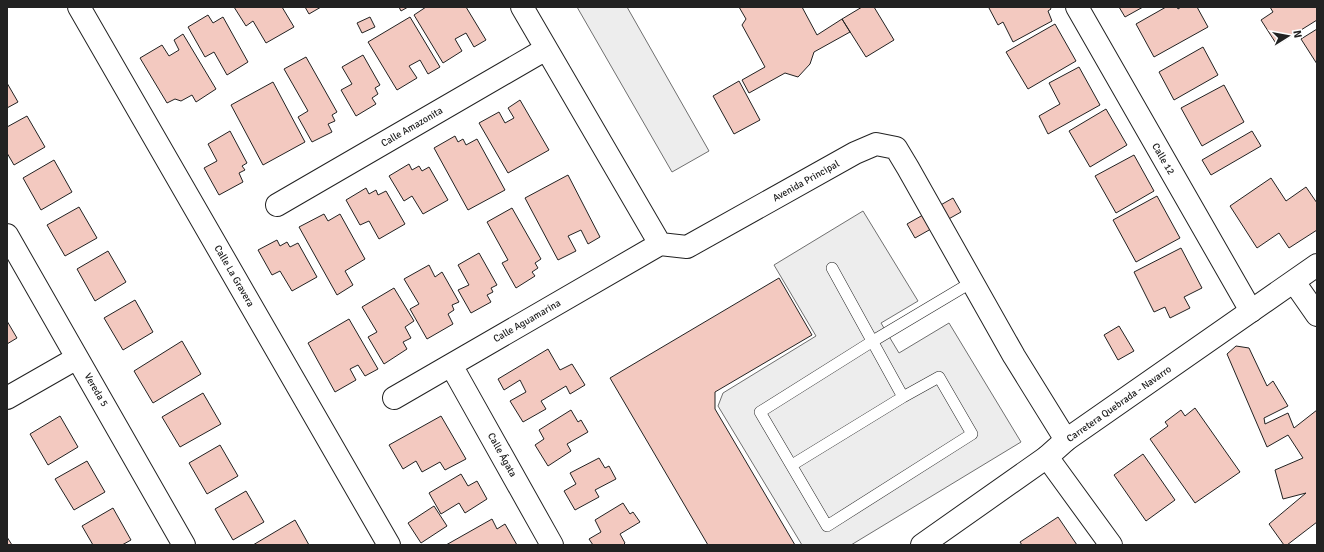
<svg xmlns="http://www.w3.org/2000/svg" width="1324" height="552" viewBox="0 0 1324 552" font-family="Signika,sans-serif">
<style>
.parking{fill:#ededed;stroke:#6f6f6f}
.building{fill:#f3c9c0;stroke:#222}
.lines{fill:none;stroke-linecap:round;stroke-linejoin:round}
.lane-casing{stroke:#222;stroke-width:12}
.street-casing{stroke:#222;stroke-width:24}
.secondary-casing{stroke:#222;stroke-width:24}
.lane{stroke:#fff;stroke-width:11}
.street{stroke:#fff;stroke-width:22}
.secondary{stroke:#fff;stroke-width:22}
.labels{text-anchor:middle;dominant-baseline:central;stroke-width:3;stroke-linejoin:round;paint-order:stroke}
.street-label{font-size:10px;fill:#222;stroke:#fff}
</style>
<rect width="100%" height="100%" fill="#fff"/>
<path class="parking" d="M 577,7 L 627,7 L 709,151 L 672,172 Z
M 863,211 L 918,301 L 881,323 L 899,353 L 949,323 L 1021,442 L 851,545 L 802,545 L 718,406 L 723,393 L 816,336 L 774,265 Z"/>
<path class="building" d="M 234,7 L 282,7 L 294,27 L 266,43 L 253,21 L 246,26 Z
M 305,7 L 321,7 L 309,14 Z
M 399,7 L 408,7 L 401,11 Z
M 426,7 L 466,7 L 486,40 L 474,47 L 466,33 L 455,39 L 462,51 L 443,63 L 414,15 Z
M 739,7 L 802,7 L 817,35 L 842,19 L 850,32 L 814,52 L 810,64 L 798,77 L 785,73 L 749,93 L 742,80 L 765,67 L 742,25 L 746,19 Z
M 862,7 L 874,7 L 894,40 L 866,57 L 842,19 Z
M 990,7 L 1050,7 L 1051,9 L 1048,11 L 1052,21 L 1013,42 L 1003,22 L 998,25 L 989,8 Z
M 1119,7 L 1143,7 L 1125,17 Z
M 1166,7 L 1177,7 L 1178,9 L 1181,7 L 1197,7 L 1208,27 L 1154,57 L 1136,24 Z
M 1270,7 L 1317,7 L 1317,20 L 1277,45 L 1261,20 L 1273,12 Z
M 208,15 L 213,23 L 223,17 L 248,62 L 227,75 L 214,52 L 205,57 L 188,27 Z
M 370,17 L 375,27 L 362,33 L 357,23 Z
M 410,17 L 440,67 L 428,74 L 420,60 L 409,66 L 417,78 L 397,90 L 368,42 Z
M 1055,24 L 1076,61 L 1028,89 L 1006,52 Z
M 1317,29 L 1317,64 L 1301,39 Z
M 183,34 L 216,89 L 196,102 L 192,95 L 181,101 L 175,99 L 167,103 L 140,58 L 162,45 L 169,56 L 179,50 L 174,40 Z
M 1203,47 L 1218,75 L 1174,100 L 1159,72 Z
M 363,55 L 380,85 L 375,88 L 378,94 L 372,98 L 376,104 L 356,116 L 341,90 L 352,84 L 342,67 Z
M 306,57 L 337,112 L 332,115 L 335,121 L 328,124 L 332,132 L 312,142 L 298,117 L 308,111 L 284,69 Z
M 1079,67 L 1100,105 L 1048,134 L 1039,116 L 1060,104 L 1049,83 Z
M 739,81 L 760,120 L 734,134 L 713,96 Z
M 273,82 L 305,142 L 263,165 L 231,105 Z
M 7,83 L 18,102 L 7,108 Z
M 1224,85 L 1244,122 L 1202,146 L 1181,108 Z
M 520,100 L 549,150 L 508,173 L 479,123 L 499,112 L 505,123 L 514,118 L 508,108 Z
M 1106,109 L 1127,145 L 1090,167 L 1069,131 Z
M 27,116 L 45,147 L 14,165 L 7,153 L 7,127 Z
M 230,131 L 247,163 L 242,166 L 245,170 L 239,173 L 243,182 L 219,195 L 204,168 L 217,161 L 208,144 Z
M 1252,131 L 1261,146 L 1211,175 L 1202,160 Z
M 455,136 L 458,142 L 463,139 L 466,145 L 477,139 L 505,190 L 468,210 L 434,148 Z
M 1134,155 L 1154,191 L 1116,213 L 1095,176 Z
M 54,160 L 72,192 L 41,210 L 23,178 Z
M 409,164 L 412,170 L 419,166 L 422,171 L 429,167 L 448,200 L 423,214 L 412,196 L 404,201 L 389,176 Z
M 568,175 L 600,237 L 588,244 L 581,230 L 568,236 L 576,251 L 558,260 L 525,198 Z
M 1271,178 L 1286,201 L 1306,187 L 1317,203 L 1317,230 L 1289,248 L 1279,233 L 1257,248 L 1230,206 Z
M 366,188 L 369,194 L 376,190 L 378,195 L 386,191 L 405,224 L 379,239 L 369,221 L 360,225 L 346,200 Z
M 1157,196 L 1180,238 L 1136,262 L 1113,220 Z
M 953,198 L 961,212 L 915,238 L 907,224 Z
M 79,207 L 97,238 L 65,256 L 47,225 Z
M 512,208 L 541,259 L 535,263 L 538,268 L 532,272 L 535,276 L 516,288 L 502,263 L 508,260 L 487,222 Z
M 324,214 L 328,221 L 340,214 L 365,259 L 345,271 L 353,285 L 337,295 L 299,227 Z
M 277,240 L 280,246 L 287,242 L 290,247 L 298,243 L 317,277 L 292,291 L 280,271 L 272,275 L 258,250 Z
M 1181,248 L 1202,288 L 1184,297 L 1190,308 L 1170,318 L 1165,307 L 1154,312 L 1134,272 Z
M 108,251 L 126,282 L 95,301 L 77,269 Z
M 479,253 L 497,285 L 491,288 L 493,292 L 487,295 L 491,302 L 471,313 L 458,290 L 469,285 L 458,265 Z
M 429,265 L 435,277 L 442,272 L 459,302 L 452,305 L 454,310 L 448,314 L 453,324 L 427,339 L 410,309 L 419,304 L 404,279 Z
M 779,278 L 812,335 L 715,392 L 715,409 L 795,545 L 708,545 L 610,378 Z
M 394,288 L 414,321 L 405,327 L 411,338 L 403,342 L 407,349 L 384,364 L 368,337 L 377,332 L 362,307 Z
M 135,300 L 153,332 L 123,350 L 104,318 Z
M 349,319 L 378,369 L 365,376 L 358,365 L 350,369 L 356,380 L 335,392 L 308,343 Z
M 7,321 L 17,338 L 7,344 Z
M 1119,326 L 1134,351 L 1118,360 L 1104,335 Z
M 182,341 L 201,374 L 153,403 L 134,371 Z
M 1236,346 L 1249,348 L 1267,386 L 1273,381 L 1288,406 L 1264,418 L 1265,424 L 1288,413 L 1294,428 L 1317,410 L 1317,522 L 1287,545 L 1284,545 L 1269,524 L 1306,493 L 1283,499 L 1275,470 L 1303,458 L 1288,435 L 1267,447 L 1227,354 Z
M 548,349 L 560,370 L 572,364 L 585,385 L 570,394 L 566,386 L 541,401 L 546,409 L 523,422 L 510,401 L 526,392 L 520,380 L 504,390 L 498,379 Z
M 203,393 L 221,424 L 180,447 L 162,417 Z
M 1195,408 L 1240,472 L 1195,503 L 1150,439 L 1168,426 L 1165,422 L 1181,410 L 1185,416 Z
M 571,410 L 578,422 L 581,420 L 588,432 L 567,444 L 571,451 L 548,466 L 535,445 L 544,439 L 539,430 Z
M 60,416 L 78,447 L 48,465 L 30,434 Z
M 441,416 L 466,459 L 445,470 L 440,462 L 422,472 L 416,461 L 403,469 L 389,445 Z
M 220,445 L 238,476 L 207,494 L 189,463 Z
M 1143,454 L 1175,500 L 1146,521 L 1114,475 Z
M 599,458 L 605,468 L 609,466 L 616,479 L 595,490 L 599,497 L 575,510 L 564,491 L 576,484 L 570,473 Z
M 87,461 L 105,492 L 74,510 L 55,479 Z
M 461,474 L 468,486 L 477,481 L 487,499 L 465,513 L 459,503 L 441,514 L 429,493 Z
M 246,491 L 264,522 L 233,540 L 215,509 Z
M 623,503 L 630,514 L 633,512 L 640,522 L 620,534 L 625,543 L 623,545 L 593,545 L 589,539 L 601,532 L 595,520 Z
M 434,506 L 447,526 L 421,543 L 408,523 Z
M 113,508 L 131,540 L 122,545 L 93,545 L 82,526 Z
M 1058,517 L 1077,545 L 1022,545 L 1020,542 Z
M 492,519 L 497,529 L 505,524 L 517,545 L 446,545 Z
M 295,520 L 309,545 L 253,545 Z
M 7,537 L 12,545 L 7,545 Z"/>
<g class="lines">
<g class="lane-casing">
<path id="lane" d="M 832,268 L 903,397
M 792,465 L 903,397 L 939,377 L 972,434 L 827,526 L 760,412 L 873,341 L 972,282"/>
</g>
<g class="street-casing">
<path id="street" d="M 79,7 L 389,545
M 522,7 L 660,244 L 687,247 L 855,153 L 876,144 L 896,148 L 908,168 L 1014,356 L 1066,440
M 1077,7 L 1251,311
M 277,205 L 546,49
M 7,235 L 184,545
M 1294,282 L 1317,315
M 451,365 L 552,545
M 7,398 L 77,358
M 394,398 L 660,244
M 1047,457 L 1111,545"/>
</g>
<g class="secondary-casing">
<path id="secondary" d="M 922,545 L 1047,457 L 1066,440 L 1317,265"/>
</g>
<use href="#lane" class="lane"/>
<use href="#street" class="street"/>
<use href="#secondary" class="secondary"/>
</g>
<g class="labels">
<g class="street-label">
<text transform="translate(412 127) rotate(-30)">Calle Amazonita</text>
<text transform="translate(1163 159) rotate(60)">Calle 12</text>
<text transform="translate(806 181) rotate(-29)">Avenida Principal</text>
<text transform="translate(234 276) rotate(60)">Calle La Gravera</text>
<text transform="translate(527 321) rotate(-30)">Calle Aguamarina</text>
<text transform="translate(96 390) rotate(60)">Vereda 5</text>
<text transform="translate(1119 404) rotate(-35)">Carretera Quebrada - Navarro</text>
<text transform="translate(502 455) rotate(61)">Calle Ágata</text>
</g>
</g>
<rect width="1324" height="552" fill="none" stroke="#222222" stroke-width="16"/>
<g transform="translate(1288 36) rotate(79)" stroke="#ffffff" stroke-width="3" paint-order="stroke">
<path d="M0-3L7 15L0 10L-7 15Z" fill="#222222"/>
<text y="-6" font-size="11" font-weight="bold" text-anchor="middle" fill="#222222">N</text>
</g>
</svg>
